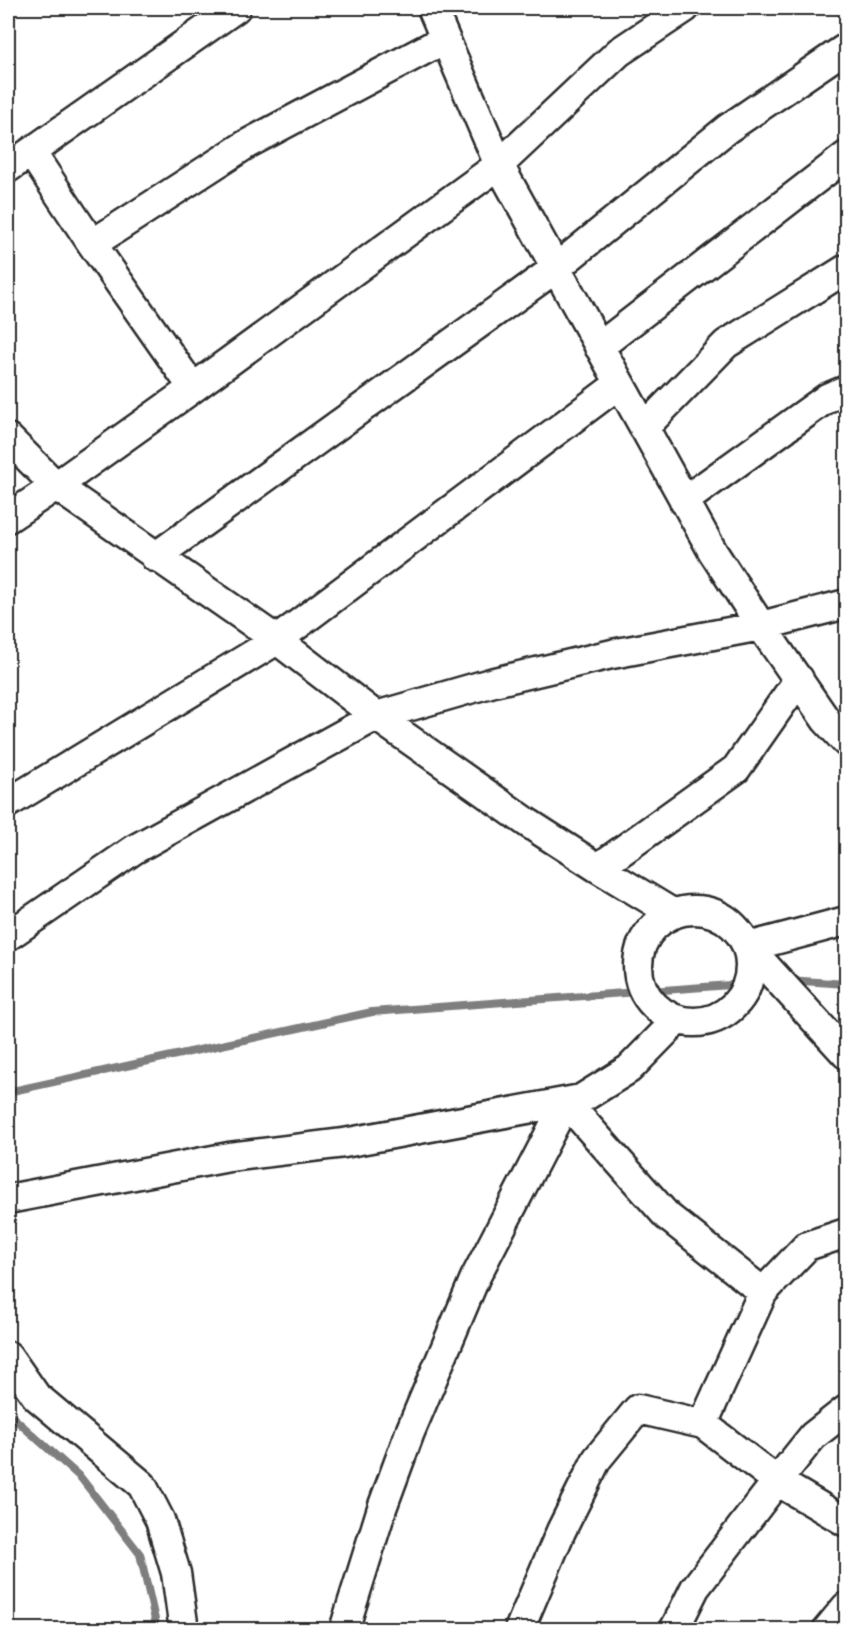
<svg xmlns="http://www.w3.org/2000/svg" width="854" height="1637" viewBox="0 0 854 1637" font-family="Dekko,sans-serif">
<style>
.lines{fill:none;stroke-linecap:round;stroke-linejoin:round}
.stream{stroke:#7e7e7e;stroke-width:8}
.minor-casing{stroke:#2b2b2b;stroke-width:33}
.minor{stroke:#fff;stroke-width:28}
</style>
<rect width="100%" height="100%" fill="#fff"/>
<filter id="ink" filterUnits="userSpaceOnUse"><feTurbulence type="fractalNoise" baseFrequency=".0167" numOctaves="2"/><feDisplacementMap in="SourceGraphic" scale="12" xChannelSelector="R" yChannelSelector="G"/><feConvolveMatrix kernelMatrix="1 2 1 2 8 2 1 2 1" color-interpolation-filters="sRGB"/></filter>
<g filter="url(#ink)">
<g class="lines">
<path class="stream" d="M 788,980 L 846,984
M 8,1092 L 372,1012 L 770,982
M 8,1413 L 81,1478 L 140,1554 L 156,1624 L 155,1630"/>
<g class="minor-casing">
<path id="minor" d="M 432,8 L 499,165 L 713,552 L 761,626 L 826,720 L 846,742
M 31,152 L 92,244 L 193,388
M 8,168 L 236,8
M 92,244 L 247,144 L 445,39
M 599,347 L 846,156
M 644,428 L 726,344 L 846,269
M 8,438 L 56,486 L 277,640 L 376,716 L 528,823 L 598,868 L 674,914
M 684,501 L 827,398 L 846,390
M 8,518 L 56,486 L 193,388 L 499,165 L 619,52 L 685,8
M 155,557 L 556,268 L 727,129 L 846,48
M 8,803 L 277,640 L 619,384
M 598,868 L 736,769 L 799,679
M638 966a56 56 0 1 1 112 0a56 56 0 1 1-112 0Z
M 846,921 L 748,947 L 846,1054
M 8,936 L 135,849 L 376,716 L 494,682 L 612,654 L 761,626 L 846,604
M 8,1199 L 229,1157 L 344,1143 L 581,1099 L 629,1069 L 677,1020
M 8,1356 L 36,1396 L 142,1485 L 160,1520 L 176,1573 L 184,1630
M 703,1424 L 763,1292 L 807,1246 L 846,1233
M 344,1630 L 382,1508 L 410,1432 L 475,1278 L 566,1102 L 667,1216 L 763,1292
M 519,1630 L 561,1531 L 597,1459 L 638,1409 L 703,1424 L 777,1481 L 846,1522
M 674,1630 L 695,1588 L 777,1481 L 813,1436 L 846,1410
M 827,1630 L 846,1607"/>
</g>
<use href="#minor" class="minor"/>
</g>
</g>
<rect width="854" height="1637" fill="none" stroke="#fff" stroke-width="30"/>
<rect x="15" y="15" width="824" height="1607" fill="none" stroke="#2b2b2b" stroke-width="2" filter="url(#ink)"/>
</svg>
